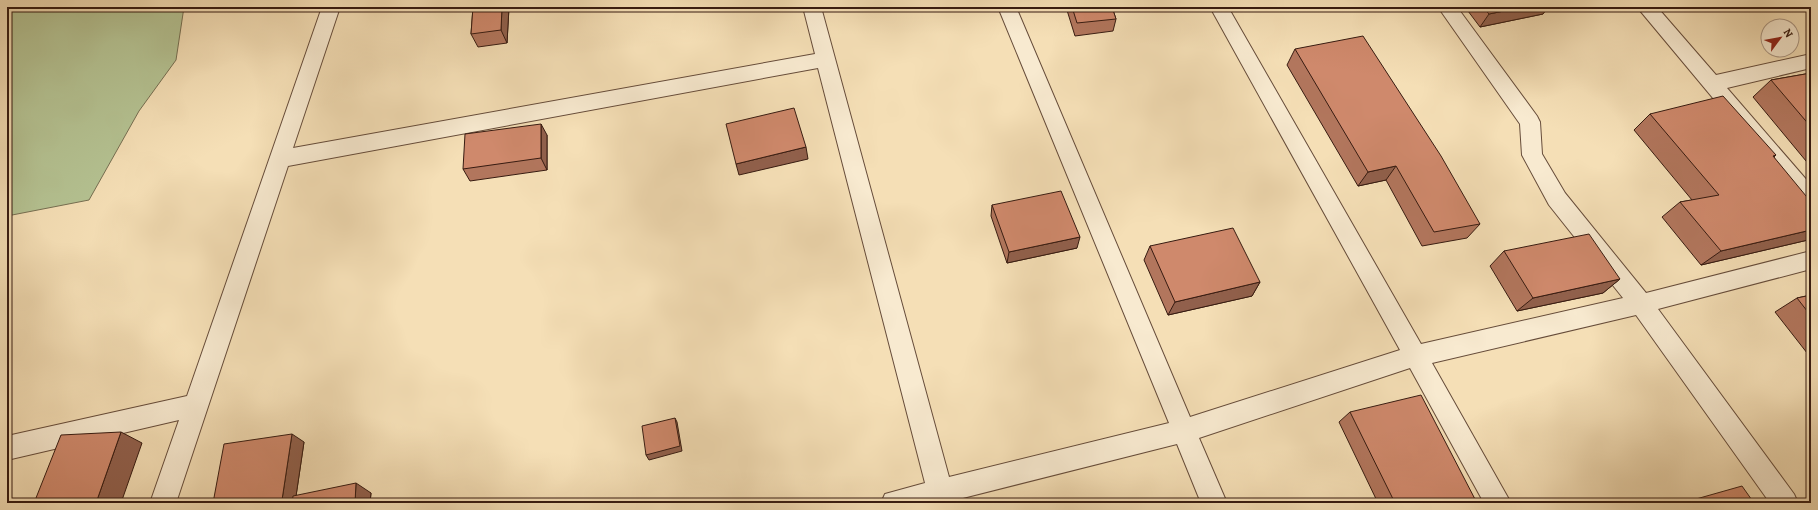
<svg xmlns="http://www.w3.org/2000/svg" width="1818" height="510" viewBox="0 0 1818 510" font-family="Alegreya,serif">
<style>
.green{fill:#b5c393;stroke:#766f52}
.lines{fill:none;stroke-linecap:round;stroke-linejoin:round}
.street-casing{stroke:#664c3a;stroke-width:2}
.street{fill:#f8ead0;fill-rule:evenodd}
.wall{fill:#b2765d;stroke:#371b11}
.shaded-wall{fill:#91604c;stroke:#371b11}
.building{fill:#cf896c;stroke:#371b11}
</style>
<rect width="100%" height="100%" fill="#f5dfb6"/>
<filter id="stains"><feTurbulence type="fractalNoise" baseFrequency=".005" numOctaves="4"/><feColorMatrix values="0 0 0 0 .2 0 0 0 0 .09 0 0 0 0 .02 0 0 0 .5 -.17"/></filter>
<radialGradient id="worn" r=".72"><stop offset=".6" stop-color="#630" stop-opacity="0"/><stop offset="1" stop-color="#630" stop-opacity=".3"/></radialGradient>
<path class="green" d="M 7,7 L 184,7 L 176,60 L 139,111 L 89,200 L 7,216 Z"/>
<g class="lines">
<g class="street-casing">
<path id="street" d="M 322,7 L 340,7 L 293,148 L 815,54 L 803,7 L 821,7 L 949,477 L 1169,423 L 998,7 L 1016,7 L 1190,417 L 1400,350 L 1210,7 L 1228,7 L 1421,344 L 1623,298 L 1549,205 L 1522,155 L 1520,124 L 1438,7 L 1457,7 L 1537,116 L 1540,122 L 1542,154 L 1565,193 L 1646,293 L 1811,251 L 1811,269 L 1658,309 L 1794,494 L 1798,503 L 1770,503 L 1636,315 L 1432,363 L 1511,503 L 1484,503 L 1410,368 L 1199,438 L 1227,503 L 1201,503 L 1177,444 L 955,500 L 956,503 L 881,503 L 885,494 L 925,483 L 818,68 L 288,166 L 176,503 L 150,503 L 179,420 L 7,460 L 7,436 L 187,396 Z
M 1637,7 L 1657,7 L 1716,75 L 1811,54 L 1811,68 L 1727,88 L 1811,185 L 1811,209 L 1803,206 Z"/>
</g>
<use href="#street" class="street"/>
</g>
<path class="wall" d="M 473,7 L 509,7 L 507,43 L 478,47 L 471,34 Z
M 1066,7 L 1112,7 L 1116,19 L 1113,31 L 1075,36 Z
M 1465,7 L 1548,7 L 1543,14 L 1480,27 Z
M 1295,49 L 1480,224 L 1467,238 L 1422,246 L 1386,180 L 1358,186 L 1287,65 Z
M 1811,73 L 1811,167 L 1753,97 L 1771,80 Z
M 1650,114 L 1776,155 L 1774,157 L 1808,240 L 1701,265 L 1662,217 L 1680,202 L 1692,200 L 1634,130 Z
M 547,135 L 547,170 L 470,181 L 463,169 Z
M 992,205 L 1077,248 L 1007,263 L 991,216 Z
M 1150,246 L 1260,282 L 1252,296 L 1168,315 L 1144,260 Z
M 1504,251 L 1620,279 L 1603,293 L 1517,311 L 1490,266 Z
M 1811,295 L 1811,358 L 1775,312 L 1797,298 Z
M 1350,412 L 1477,503 L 1378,503 L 1339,422 Z
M 304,442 L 296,496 L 371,493 L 370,503 L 213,503 Z"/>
<path class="shaded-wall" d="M 502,7 L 509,7 L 507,43 L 501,30 Z
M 1524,7 L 1548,7 L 1543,14 L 1480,27 L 1489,14 Z
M 541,124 L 547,135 L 547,170 L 541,158 Z
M 806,147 L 808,159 L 739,175 L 736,164 Z
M 1396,166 L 1386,180 L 1358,186 L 1368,172 Z
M 1811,230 L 1811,238 L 1808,240 L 1701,265 L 1721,251 Z
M 1080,237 L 1077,248 L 1007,263 L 1009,252 Z
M 1620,279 L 1603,293 L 1517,311 L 1533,298 Z
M 1260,282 L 1252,296 L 1168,315 L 1175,302 Z
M 675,418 L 677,422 L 682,451 L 649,460 L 646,455 Z
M 121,432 L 142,443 L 121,503 L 96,503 Z
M 292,434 L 304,442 L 295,503 L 287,503 L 282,500 Z
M 356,483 L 371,493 L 370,503 L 355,503 Z"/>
<path class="building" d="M 473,7 L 502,7 L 501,30 L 471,34 Z
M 1072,7 L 1112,7 L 1116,19 L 1077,23 Z
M 1483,7 L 1524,7 L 1489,14 Z
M 1363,36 L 1441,156 L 1480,224 L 1434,232 L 1396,166 L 1368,172 L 1295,49 Z
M 1811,73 L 1811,127 L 1771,80 Z
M 1723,96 L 1776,155 L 1773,156 L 1811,202 L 1811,230 L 1721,251 L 1680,202 L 1719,195 L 1650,114 Z
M 794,108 L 806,147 L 736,164 L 726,124 Z
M 541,124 L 541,158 L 463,169 L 465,134 Z
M 1061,191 L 1080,237 L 1009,252 L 992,205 Z
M 1233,228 L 1260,282 L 1175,302 L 1150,246 Z
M 1589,234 L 1620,279 L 1533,298 L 1504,251 Z
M 1811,295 L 1811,316 L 1797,298 Z
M 1421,395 L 1477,503 L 1395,503 L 1350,412 Z
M 675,418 L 680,446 L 646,455 L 642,426 Z
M 121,432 L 96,503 L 34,503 L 61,435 Z
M 292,434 L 282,500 L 265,503 L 213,503 L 224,444 Z
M 356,483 L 355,503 L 292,503 L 293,496 Z
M 1742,486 L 1754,503 L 1682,503 Z"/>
<rect width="1818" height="510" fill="none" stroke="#f5dfb6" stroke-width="24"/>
<rect x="8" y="8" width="1802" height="494" fill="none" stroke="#371b11" stroke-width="2"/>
<rect x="12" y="12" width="1794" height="486" fill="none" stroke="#371b11"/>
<g transform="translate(1780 38) rotate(58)"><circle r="19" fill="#f8ead0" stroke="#ab9784"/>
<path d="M0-3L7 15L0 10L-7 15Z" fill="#8f2418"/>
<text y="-6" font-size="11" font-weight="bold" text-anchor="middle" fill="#371b11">N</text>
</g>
<rect width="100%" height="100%" filter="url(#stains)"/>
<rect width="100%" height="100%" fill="url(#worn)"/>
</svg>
